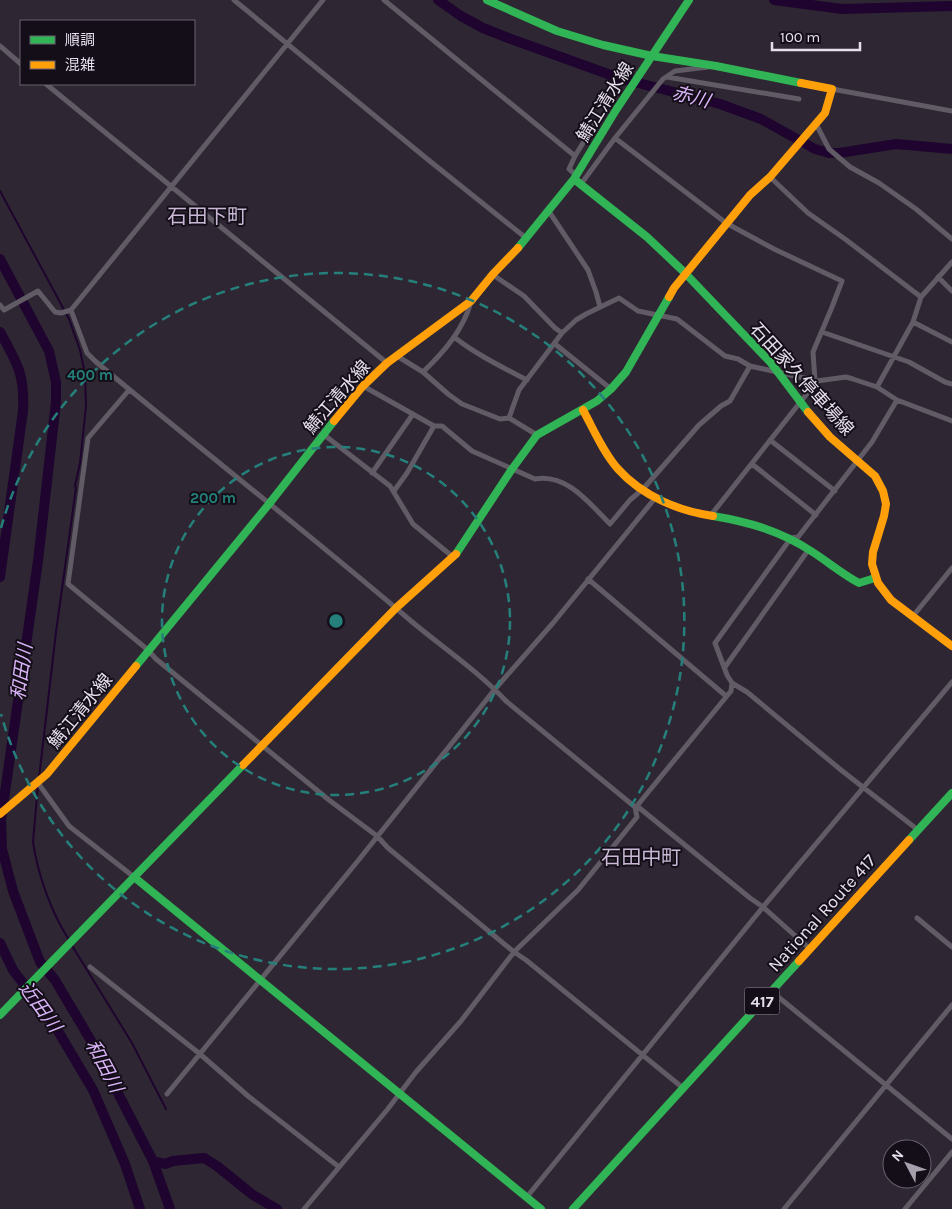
<svg xmlns="http://www.w3.org/2000/svg" width="952" height="1209" viewBox="0 0 952 1209" font-family="Karla,'Noto Sans JP',sans-serif">
<style>
.lines{fill:none;stroke-linecap:round;stroke-linejoin:round}
.stream{stroke:#1e042e;stroke-width:2}
.river{stroke:#1e042e;stroke-width:10}
.street{stroke:#605b65;stroke-width:5}
.fast{stroke:#30b455;stroke-width:8}
.slow{stroke:#ff9f0a;stroke-width:8}
.ring{fill:none;stroke:#25807b;stroke-width:2.5;stroke-dasharray:9 6}
.labels{text-anchor:middle;dominant-baseline:central;stroke-width:4;stroke-linejoin:round;paint-order:stroke}
.shield{fill:#140e18;stroke:#a8a0ae;stroke-width:1}
.shield-label{font-size:16px;font-weight:bold;fill:#e7dfee}
.street-label{font-size:18px;fill:#e7dfee;stroke:#140e18}
.water-label{font-size:19px;font-style:italic;fill:#d9b3f7;stroke:#140e18}
.quarter-label{font-size:20px;fill:#c8b8d5;stroke:#140e18}
.centre{fill:#25807b;stroke:#140e18;stroke-width:2.5}
.ring-label{font-size:15px;text-anchor:middle;font-weight:bold;fill:#25807b;stroke:#140e18;stroke-width:4;stroke-linejoin:round;paint-order:stroke}
</style>
<rect width="100%" height="100%" fill="#2e2733"/>
<g class="lines">
<path class="stream" d="M 0,191 L 69,319 L 80,350 L 85,374 L 86,406 L 80,463 L 75,486 L 76,488 L 56,632 L 39,778
M 38,785 L 33,842 C 38,875 51,912 69,940
M 71,944 L 132,1043 L 166,1109"/>
<path class="river" d="M 438,0 L 461,16 L 483,28 L 511,39 L 619,78 L 720,104 L 761,119 L 815,149 L 829,153 L 839,153 L 896,144 L 952,149
M 774,0 L 842,9 L 952,6
M 0,259 L 49,351 L 56,382 L 56,402 L 38,561 L 1,820 L 2,849 L 13,891 L 40,962 L 55,980 L 90,1039 L 153,1161 L 170,1209
M 0,332 C 17,363 25,374 23,411 L 0,577
M 0,943 L 13,970 L 52,1021 L 93,1090 L 125,1164 L 140,1209
M 153,1161 L 165,1164 L 173,1161 L 204,1158 L 217,1166 L 253,1195 L 277,1209"/>
<path class="street" d="M 234,0 L 426,158 L 526,238
M 384,0 L 575,156
M 0,46 L 21,64
M 667,77 L 799,99
M 46,84 L 387,363
M 832,89 L 952,111
M 816,124 L 829,149 L 850,167 L 879,183 L 916,209 L 952,239
M 615,138 L 726,223 L 774,249 L 842,281 L 832,307 L 813,352 L 815,381
M 576,175 L 569,169 L 575,156 L 594,125
M 770,177 L 808,213 L 845,239 L 921,297
M 581,184 L 615,138 L 663,79 L 675,71 L 708,67
M 548,210 L 588,270 L 596,292 L 600,307
M 493,274 L 496,277 L 524,296 L 555,328 L 562,333
M 938,277 L 952,291
M 0,305 L 4,310 L 38,291 L 55,312 L 61,313 L 71,310 L 323,0
M 71,310 L 87,353 L 95,361 C 199,448 307,532 411,621 C 442,647 478,671 506,701 L 635,807 L 637,817 L 578,890 L 514,952 L 461,1021 L 416,1072 L 387,1110 L 304,1209
M 913,322 L 952,342
M 822,332 L 909,362 L 945,382 L 952,384
M 454,337 C 477,355 502,367 527,380
M 555,344 L 611,389
M 397,356 L 423,372 L 448,394 L 462,404 L 500,419 L 509,418 L 537,435
M 423,372 C 444,352 463,330 471,302
M 363,386 L 434,426 L 442,426 L 472,451 L 535,479 C 567,473 590,504 610,524 L 630,500 L 643,489 L 699,425 L 721,406 L 730,401 L 750,366
M 877,387 L 913,322 L 921,297 L 952,262
M 129,390 L 88,438 L 68,584 L 148,650 L 156,659 L 329,800 L 377,836 L 388,848 L 514,952 L 526,960 L 683,1088
M 897,400 L 872,442 L 798,537 L 791,538 L 715,643 L 727,675 L 732,683 L 747,692 L 841,770 L 918,830
M 509,418 L 519,390 L 562,333 L 576,320 L 586,314 L 619,298 L 638,311 L 677,319 L 725,356 L 738,359 L 750,366 L 817,381 L 846,377 L 853,379 L 877,387 L 897,400 L 952,421
M 323,434 L 390,486 L 413,524 L 453,557
M 770,440 L 835,491
M 752,464 L 816,515
M 372,473 L 413,414
M 394,491 L 407,473 L 434,426
M 711,515 L 817,381
M 588,579 L 726,696
M 913,616 L 952,568
M 725,667 L 809,549
M 38,783 L 69,826 L 134,877
M 637,806 L 750,898 L 763,907 L 810,949
M 636,807 L 731,691 L 732,683
M 917,918 L 952,947
M 90,967 L 200,1054 L 248,1096 L 339,1167
M 771,991 L 952,1139
M 167,1094 L 357,862 L 495,689 L 553,623 L 656,497
M 526,1198 L 763,907 L 952,682
M 784,1209 L 952,1005
M 905,1209 L 952,1152"/>
<path class="fast" d="M 487,0 L 557,31 L 603,45 L 652,56 L 716,66 L 801,83
M 574,179 L 647,237 L 684,272 L 771,363 L 808,412
M 518,248 L 574,179 L 616,110 L 689,0
M 713,516 C 749,522 780,531 811,551 C 827,561 842,574 859,583 L 875,578
M 456,554 L 512,469 L 537,435 L 597,401 L 611,389 L 626,372 L 669,297
M 136,666 L 269,504 L 334,421
M 909,840 L 952,793
M 134,877 L 541,1209
M 0,1015 L 243,765
M 573,1209 L 799,961"/>
<path class="slow" d="M 669,297 L 674,288 L 750,195 L 770,177 L 825,113 L 832,89 L 801,83
M 583,410 C 594,430 603,452 618,469 C 642,496 679,511 713,516
M 808,412 L 830,437 L 875,476 L 883,491 L 886,504 L 884,516 L 873,552 L 872,564 L 878,583 L 891,600 L 952,646
M 334,421 L 363,386 L 387,363 L 471,301 L 493,274 L 518,248
M 243,765 L 396,608 L 456,554
M 0,814 L 47,774 L 136,666
M 799,961 L 909,840"/>
</g>
<g class="ring">
<circle cx="336" cy="621" r="174"/>
<path d="M1 528A348 348 0 1 1 1 714"/>
</g>
<g class="labels">
<rect class="shield" x="744.5" y="987.5" width="35" height="27" rx="4"/>
<g class="shield-label">
<text x="762" y="1001">417</text>
</g>
<g class="street-label">
<text transform="translate(605 102) rotate(-58)">鯖江清水線</text>
<text transform="translate(802 379) rotate(48)">石田家久停車場線</text>
<text transform="translate(337 397) rotate(-49)">鯖江清水線</text>
<text transform="translate(80 711) rotate(-51)">鯖江清水線</text>
<text transform="translate(822 913) rotate(-48)">National Route 417</text>
</g>
<g class="water-label">
<text transform="translate(691 97) rotate(15)">赤川</text>
<text transform="translate(22 672) rotate(-82)">和田川</text>
<text transform="translate(40 1007) rotate(54)">近田川</text>
<text transform="translate(104 1066) rotate(62)">和田川</text>
</g>
<g class="quarter-label">
<text x="207" y="216">石田下町</text>
<text x="641" y="857">石田中町</text>
</g>
</g>
<circle cx="336" cy="621" r="8" class="centre"/>
<g class="ring-label">
<text x="90" y="380">400 m</text>
<text x="213" y="503">200 m</text>
</g>
<rect x="20" y="20" width="175" height="65" fill="#140e18" stroke="#68626e"/>
<rect x="30" y="36" width="25" height="8" fill="#30b455" stroke="#68626e"/>
<text x="65" y="45" font-size="15" fill="#e7dfee">順調</text>
<rect x="30" y="61" width="25" height="8" fill="#ff9f0a" stroke="#68626e"/>
<text x="65" y="70" font-size="15" fill="#e7dfee">混雑</text>
<g transform="translate(907 1164) rotate(311)"><circle r="24" fill="#140e18" stroke="#68626e"/>
<path d="M0-4L9 19L0 12L-9 19Z" fill="#a69fad"/>
<text y="-8" font-size="14" font-weight="bold" text-anchor="middle" fill="#e7dfee">N</text>
</g>
<path d="M772 42v8h88v-8" fill="none" stroke="#e7dfee" stroke-width="2.5"/>
<text x="780" y="42" font-size="15" fill="#e7dfee" stroke="#140e18" stroke-width="4" paint-order="stroke">100 m</text>
</svg>
